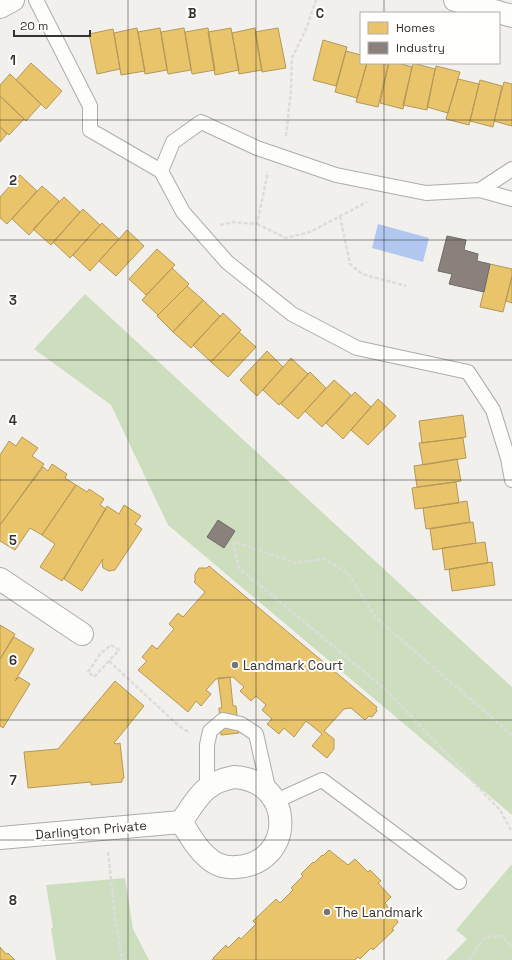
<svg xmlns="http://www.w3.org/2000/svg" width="512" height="960" viewBox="0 0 512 960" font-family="'Space Grotesk',sans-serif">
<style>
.green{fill:#cddebe}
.water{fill:#b2c7f0}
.homes{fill:#e9c46a;stroke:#b39859}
.industry{fill:#8a817c;stroke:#706a66}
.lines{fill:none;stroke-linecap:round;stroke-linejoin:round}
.service-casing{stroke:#adacaa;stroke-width:16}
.minor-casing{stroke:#adacaa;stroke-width:24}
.path{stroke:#dcdcdb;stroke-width:2.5;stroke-dasharray:4 2;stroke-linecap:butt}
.service{stroke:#fdfdfc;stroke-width:14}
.minor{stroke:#fdfdfc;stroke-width:22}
.grid{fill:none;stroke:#343331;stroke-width:1;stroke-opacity:0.55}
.poi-dot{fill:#767573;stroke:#fffefc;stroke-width:1.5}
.labels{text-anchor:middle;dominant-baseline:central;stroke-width:4;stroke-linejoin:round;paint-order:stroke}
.poi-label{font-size:13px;fill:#343331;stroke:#fffefc;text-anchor:start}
.street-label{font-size:13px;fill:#343331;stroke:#fffefc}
.grid-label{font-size:13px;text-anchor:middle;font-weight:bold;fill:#343331;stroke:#fffefc;stroke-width:4;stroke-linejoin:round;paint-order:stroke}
</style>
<rect width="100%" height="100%" fill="#f2f0ed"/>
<path class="green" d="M 85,294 L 512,687 L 512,815 L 168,525 L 111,405 L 34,349 Z
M 512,864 L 512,960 L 446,960 L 467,939 L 456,930 Z
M 125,878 L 133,929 L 149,960 L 56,960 L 51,928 L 53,928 L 46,885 Z"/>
<path class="water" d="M 378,224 L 429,238 L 423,262 L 372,248 Z"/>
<path class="homes" d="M 137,28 L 145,71 L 121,75 L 114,33 Z
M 160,28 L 167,70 L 145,74 L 138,32 Z
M 184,28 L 191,70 L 168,74 L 161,32 Z
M 208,28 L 215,70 L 192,74 L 185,32 Z
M 231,28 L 239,70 L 215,75 L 208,32 Z
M 255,28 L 262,70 L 239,74 L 232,33 Z
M 278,28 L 286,68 L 262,72 L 255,32 Z
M 113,29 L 120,69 L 97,74 L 89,34 Z
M 323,40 L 347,47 L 336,86 L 313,80 Z
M 346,51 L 361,55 L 361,63 L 367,63 L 357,98 L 335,92 Z
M 31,63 L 62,91 L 46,109 L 16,80 Z
M 367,63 L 379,63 L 388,65 L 378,107 L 356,102 Z
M 389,63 L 398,63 L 412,67 L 403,109 L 380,103 Z
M 413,63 L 435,69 L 427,110 L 403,105 Z
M 436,66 L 460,72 L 448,113 L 427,107 Z
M 10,74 L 41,104 L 26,121 L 0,96 L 0,85 Z
M 458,79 L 479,84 L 469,125 L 446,119 Z
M 480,80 L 502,86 L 493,127 L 470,121 Z
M 504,82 L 512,84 L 512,126 L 494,121 Z
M 0,96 L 24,119 L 9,135 L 0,127 Z
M 0,127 L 7,134 L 0,142 Z
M 20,175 L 37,191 L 7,224 L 0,218 L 0,197 Z
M 42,186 L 59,201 L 29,235 L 12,219 Z
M 64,197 L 80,212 L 51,245 L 33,229 Z
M 83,209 L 100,225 L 70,258 L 53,242 Z
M 102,223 L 119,239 L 90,271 L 73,255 Z
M 127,230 L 144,246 L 116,276 L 99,261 Z
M 157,249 L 175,265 L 146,295 L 129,279 Z
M 490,264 L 512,269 L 512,276 L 503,312 L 480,307 Z
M 172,268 L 189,284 L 158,315 L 142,300 Z
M 512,276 L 512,303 L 506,301 Z
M 187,286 L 203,300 L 173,332 L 157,316 Z
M 203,300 L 220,316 L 191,348 L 173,332 Z
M 223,313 L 241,330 L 211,362 L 193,345 Z
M 239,332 L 256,347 L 228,377 L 211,362 Z
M 267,351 L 283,367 L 257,396 L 240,380 Z
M 291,358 L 308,374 L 279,405 L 263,390 Z
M 310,372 L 326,388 L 298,419 L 281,404 Z
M 334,380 L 351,395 L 322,427 L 305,411 Z
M 355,392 L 371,407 L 343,439 L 326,423 Z
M 378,399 L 396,416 L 368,445 L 351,430 Z
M 463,415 L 466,437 L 422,443 L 419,421 Z
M 22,437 L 38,448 L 32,456 L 44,464 L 0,525 L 0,455 L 9,441 L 16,446 Z
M 463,438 L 466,458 L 423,465 L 419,443 Z
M 457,459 L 461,481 L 417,487 L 414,466 Z
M 52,464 L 67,474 L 65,478 L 76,485 L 42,535 L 30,528 L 15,550 L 0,541 L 0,525 L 43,467 L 48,471 Z
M 456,482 L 459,503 L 415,509 L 412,488 Z
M 76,485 L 87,492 L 89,489 L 104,499 L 100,505 L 106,509 L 62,581 L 40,567 L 55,544 L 42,535 Z
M 467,501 L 470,522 L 426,529 L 423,508 Z
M 124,505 L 141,516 L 135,524 L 142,529 L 115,570 L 109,571 L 103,568 L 102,562 L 103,559 L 82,591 L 64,579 L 107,506 L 119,514 Z
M 473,522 L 476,543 L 433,550 L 430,529 Z
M 485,542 L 488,563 L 445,570 L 442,548 Z
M 492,562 L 495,585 L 452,591 L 449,569 Z
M 209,566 L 377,707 L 376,709 L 377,711 L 372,717 L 369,716 L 365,720 L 351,708 L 344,709 L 324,731 L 334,739 L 334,749 L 327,758 L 312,746 L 322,734 L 306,721 L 294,737 L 284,728 L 279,734 L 267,724 L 272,719 L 262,710 L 266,705 L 256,696 L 251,701 L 240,691 L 244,687 L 233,677 L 216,679 L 206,690 L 211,694 L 201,706 L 196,701 L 188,712 L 138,670 L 147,661 L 142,657 L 152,645 L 157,649 L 174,629 L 169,624 L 178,613 L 183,617 L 205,592 L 194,582 L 195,581 L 195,574 L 199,568 L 207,568 Z
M 0,625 L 15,634 L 0,659 Z
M 14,637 L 34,649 L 15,681 L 19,677 L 30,684 L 3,728 L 0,726 L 0,659 Z
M 230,677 L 233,706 L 236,706 L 239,733 L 221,735 L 219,708 L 222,708 L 218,678 Z
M 115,681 L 144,706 L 114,743 L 116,744 L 120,743 L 124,778 L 122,779 L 122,782 L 91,785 L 91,782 L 28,788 L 24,752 L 58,749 Z
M 329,850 L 348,865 L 355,859 L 368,872 L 370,870 L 381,881 L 378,883 L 391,897 L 385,903 L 398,922 L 392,929 L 394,930 L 373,950 L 371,948 L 360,959 L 358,957 L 355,960 L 212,960 L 214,958 L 213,958 L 226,945 L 228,948 L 239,937 L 241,939 L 256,924 L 253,921 L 276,899 L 280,903 L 293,890 L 291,888 L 303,876 L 301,874 L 313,862 L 314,863 L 322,855 L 323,856 Z
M 0,947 L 6,954 L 8,953 L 15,960 L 0,960 Z"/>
<path class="industry" d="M 447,236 L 466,240 L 464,250 L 478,254 L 477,261 L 490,264 L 484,292 L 449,284 L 452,274 L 438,271 Z
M 218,520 L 235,531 L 224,548 L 207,537 Z"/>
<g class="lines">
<g class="service-casing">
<path id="service" d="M 36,0 L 90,106 L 90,130 L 161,171
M 480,190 L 512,169
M 512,199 L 480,190 L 426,193 L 336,175 L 257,148 L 201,122 L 173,142 L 161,171 L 183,212 L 227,262 L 292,314 L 357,348 L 468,372 L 493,410 L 508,458 L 512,480
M 207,787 L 207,745 L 210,731 L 223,720 L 241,724 L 256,734 L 269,792
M 276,801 L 322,780 L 459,882"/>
</g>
<g class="minor-casing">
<path id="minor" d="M 455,0 L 512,16
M 0,7 L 13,0
M 0,579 L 82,634
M 234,777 C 296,781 295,864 236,867 C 225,868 214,864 206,856 C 195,847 189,833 181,822 C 198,798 203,783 234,777 Z
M 0,838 L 181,822"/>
</g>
<path class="path" d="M 286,136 L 291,90 L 292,58 L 306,29 L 316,0
M 340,216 L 350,264 L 362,274 L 406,286
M 257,224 L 286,238 L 310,232 L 367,202
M 220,225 L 233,222 L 257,224 L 268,172
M 111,645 L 119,650 L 94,677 L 88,672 L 100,654 Z
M 109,661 L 179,726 L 190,733
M 512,735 L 376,618 L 348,573 L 324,559 L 296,563 L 239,543 L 233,543 L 239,568 L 385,689 L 500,810 L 512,832
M 108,852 L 115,916 L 122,960
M 469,960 L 485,937 L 502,936 L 512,947"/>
<use href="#service" class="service"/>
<use href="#minor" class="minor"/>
</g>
<path class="grid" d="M 128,0 L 128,960M 256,0 L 256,960M 384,0 L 384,13M 384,63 L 384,960M 0,120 L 512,120M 0,240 L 512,240M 0,360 L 512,360M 0,480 L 512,480M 0,600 L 512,600M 0,720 L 512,720M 0,840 L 512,840"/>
<g class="poi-dot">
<circle cx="235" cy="665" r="4"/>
<circle cx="327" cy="912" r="4"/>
</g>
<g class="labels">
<g class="poi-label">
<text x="243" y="665">Landmark Court</text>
<text x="335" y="912">The Landmark</text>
</g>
<g class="street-label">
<text transform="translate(91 830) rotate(-5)">Darlington Private</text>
</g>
</g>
<g class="grid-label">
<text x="192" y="18">B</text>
<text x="320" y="18">C</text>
<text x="13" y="65">1</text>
<text x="13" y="185">2</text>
<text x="13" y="305">3</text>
<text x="13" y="425">4</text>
<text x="13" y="545">5</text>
<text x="13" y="665">6</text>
<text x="13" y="785">7</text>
<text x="13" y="905">8</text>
</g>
<rect x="360" y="12" width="140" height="52" fill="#fffefc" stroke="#aeadab"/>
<rect x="368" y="22" width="20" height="12" fill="#e9c46a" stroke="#aeadab"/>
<text x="396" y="32" font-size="12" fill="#343331">Homes</text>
<rect x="368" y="42" width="20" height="12" fill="#8a817c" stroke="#aeadab"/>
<text x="396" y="52" font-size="12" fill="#343331">Industry</text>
<path d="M14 30v6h76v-6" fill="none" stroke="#343331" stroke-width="2"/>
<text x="20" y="30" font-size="12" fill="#343331" stroke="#fffefc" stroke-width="3" paint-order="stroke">20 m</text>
</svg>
